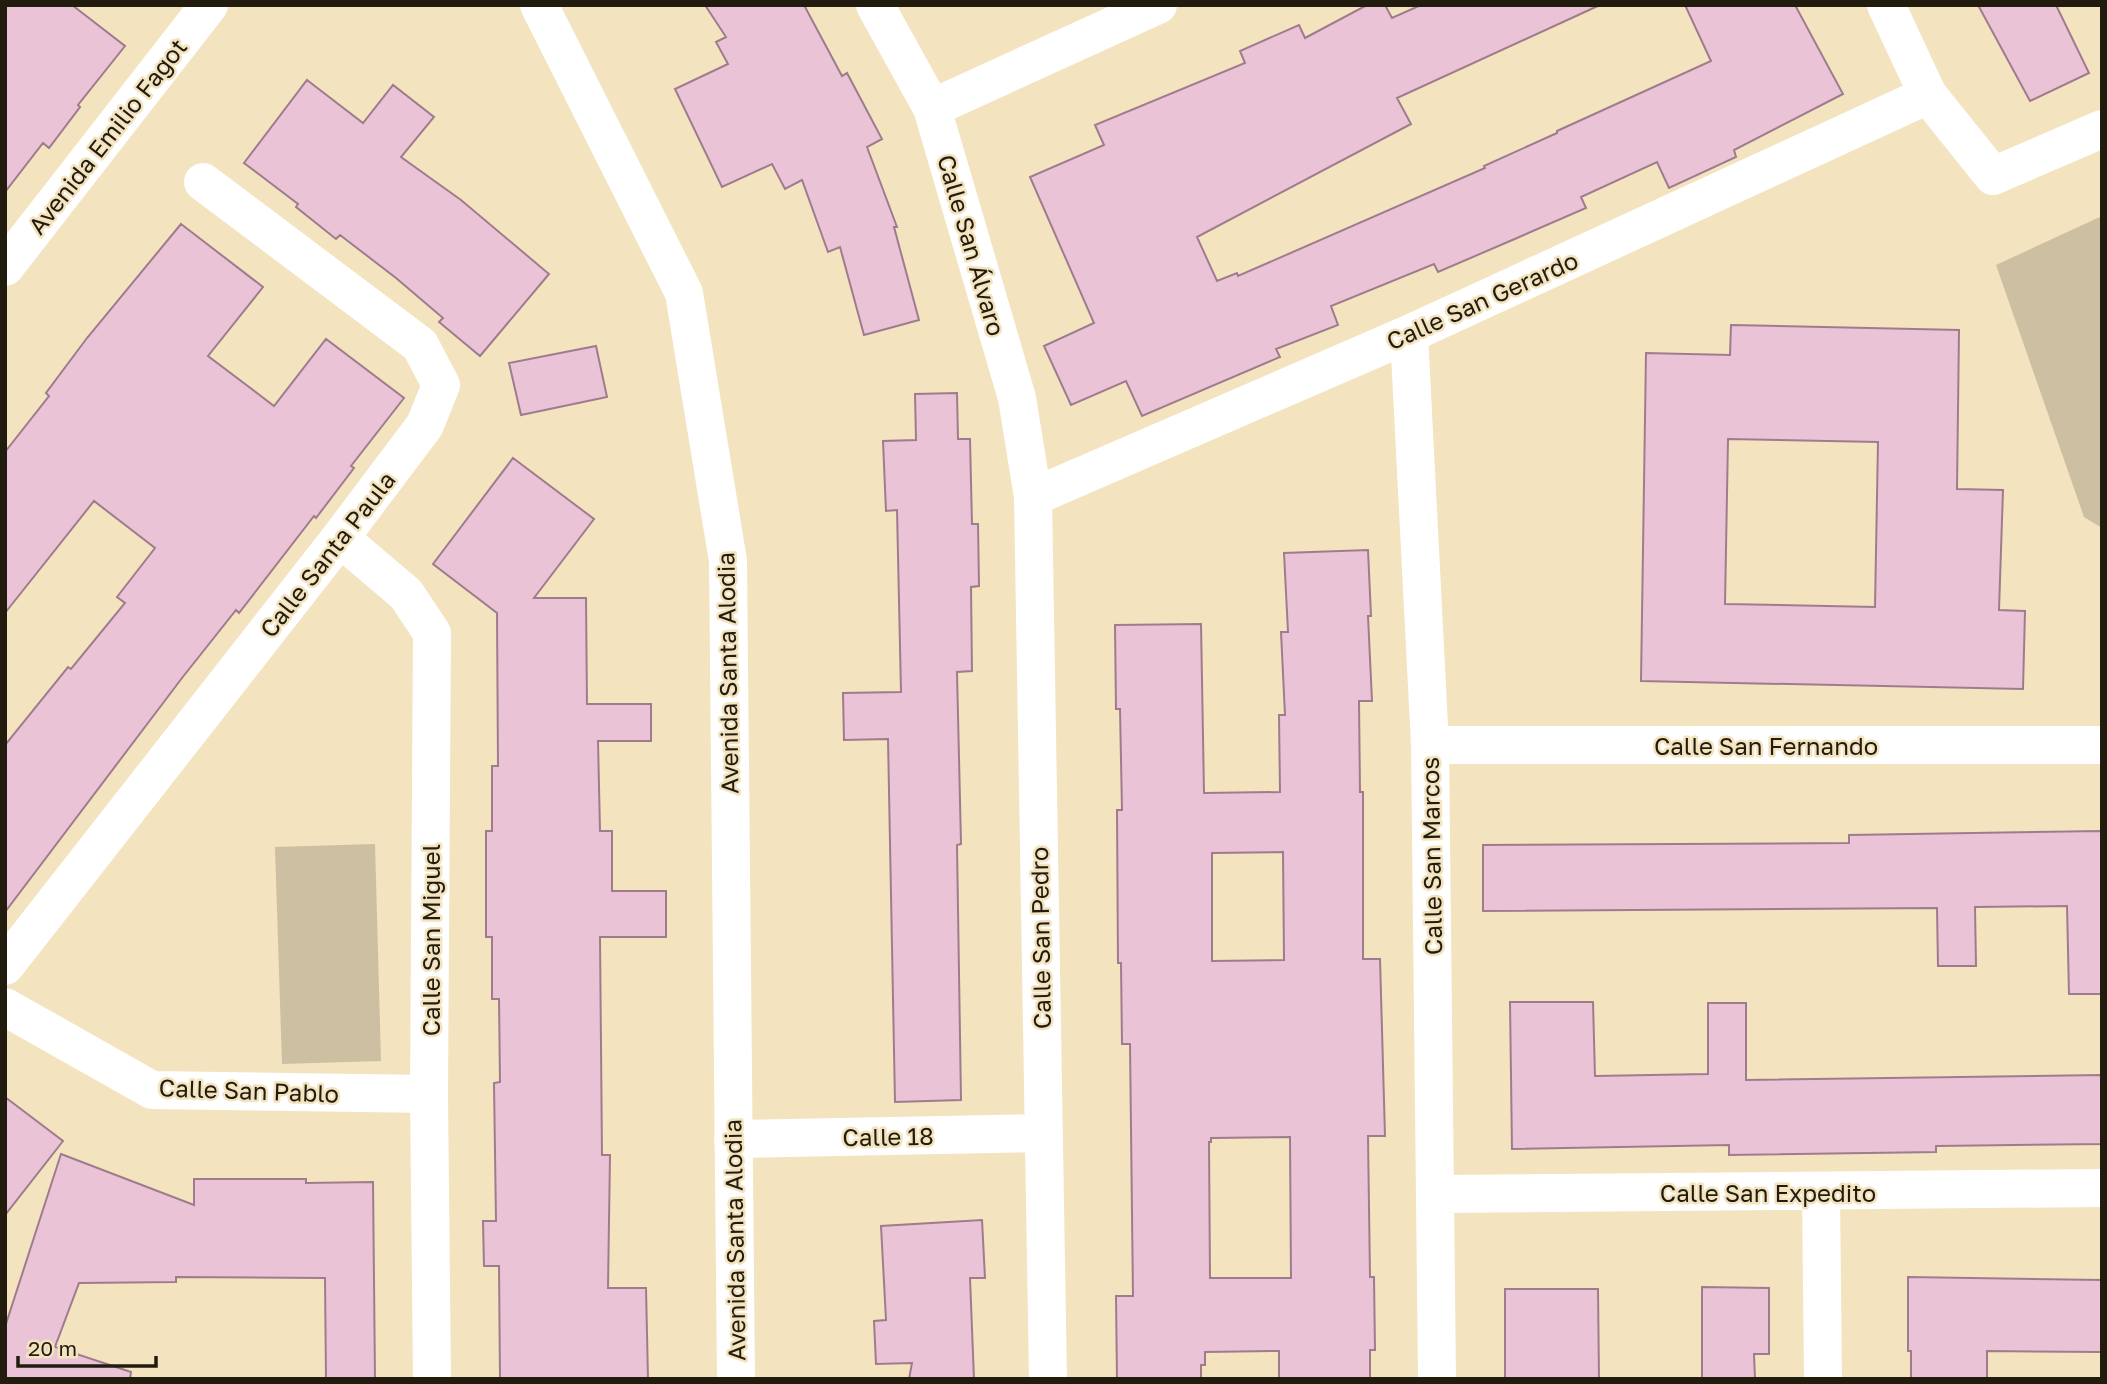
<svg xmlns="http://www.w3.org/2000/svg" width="2107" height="1384" viewBox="0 0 2107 1384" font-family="'Golos Text',sans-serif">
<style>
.green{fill:#cdbfa1}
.building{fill:#eac4d6;stroke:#9f7c8d;stroke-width:2;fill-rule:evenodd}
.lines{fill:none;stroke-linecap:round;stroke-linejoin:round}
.minor{stroke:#fff;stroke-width:38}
.tertiary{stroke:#fff;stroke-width:38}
.labels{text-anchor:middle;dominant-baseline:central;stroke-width:5;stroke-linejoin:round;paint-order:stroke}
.street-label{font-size:24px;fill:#221c0f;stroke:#f3e3bf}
</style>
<rect width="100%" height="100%" fill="#f3e3bf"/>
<path class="green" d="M 2102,216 L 2102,528 L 2084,517 L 1996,265 Z
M 375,844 L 381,1061 L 282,1064 L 275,847 Z"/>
<path class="building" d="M 5,5 L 72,5 L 125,46 L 78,105 L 80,107 L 49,148 L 43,143 L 5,192 Z
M 705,5 L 804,5 L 842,76 L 847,73 L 882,139 L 867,147 L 897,227 L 894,227 L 919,320 L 864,335 L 840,247 L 828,252 L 802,180 L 785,189 L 772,164 L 722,187 L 675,89 L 728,64 L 716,42 L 726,37 Z
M 1367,5 L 1385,5 L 1392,18 L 1421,5 L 1600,5 L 1397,98 L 1411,124 L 1197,237 L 1217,281 L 1237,273 L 1238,276 L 1485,168 L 1484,166 L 1557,133 L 1557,131 L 1711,61 L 1685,5 L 1795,5 L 1843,94 L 1734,150 L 1736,157 L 1669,188 L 1657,162 L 1581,197 L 1586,208 L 1517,238 L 1438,272 L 1434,264 L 1331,306 L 1338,325 L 1276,349 L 1280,357 L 1142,416 L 1126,381 L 1071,405 L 1044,346 L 1094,323 L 1030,177 L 1104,145 L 1095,125 L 1245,63 L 1240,51 L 1299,25 L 1305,38 Z
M 1978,5 L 2056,5 L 2089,73 L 2030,101 Z
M 307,80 L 363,123 L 393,85 L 434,117 L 401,157 L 461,200 L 549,274 L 480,356 L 439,322 L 443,318 L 396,278 L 340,235 L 336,239 L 296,207 L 298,204 L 244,163 Z
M 181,224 L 263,287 L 208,356 L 274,406 L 326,339 L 404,398 L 351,466 L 354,468 L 316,518 L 314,516 L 239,613 L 236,610 L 182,678 L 5,912 L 5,745 L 68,667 L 71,669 L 125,603 L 117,597 L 155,548 L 94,501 L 5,613 L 5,452 L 49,396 L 46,393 L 87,338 Z
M 1731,325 L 1959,330 L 1957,489 L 2003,490 L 1999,610 L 2025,611 L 2023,689 L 1641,681 L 1646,353 L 1730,355 ZM 1728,439 L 1878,442 L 1875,607 L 1725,604 Z
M 596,346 L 607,397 L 521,415 L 509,363 Z
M 957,393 L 958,439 L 970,439 L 972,524 L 978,524 L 979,586 L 971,587 L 972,671 L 957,672 L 961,844 L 957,845 L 961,1100 L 895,1102 L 888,739 L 844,740 L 843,693 L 901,692 L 897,510 L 886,511 L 883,441 L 916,440 L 915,394 Z
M 513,458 L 594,519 L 534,598 L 586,598 L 587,704 L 651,704 L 651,741 L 598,741 L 600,831 L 612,831 L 612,891 L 666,891 L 666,937 L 600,937 L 602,1155 L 610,1155 L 608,1288 L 646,1288 L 648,1379 L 500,1379 L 499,1266 L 484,1266 L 483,1221 L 496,1221 L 494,1083 L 500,1082 L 499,999 L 492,999 L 492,937 L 486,937 L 486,831 L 492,831 L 492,766 L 498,766 L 497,613 L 433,564 Z
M 1368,550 L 1371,616 L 1368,616 L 1372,701 L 1359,701 L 1360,792 L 1363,792 L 1363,959 L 1380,959 L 1385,1136 L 1368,1136 L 1370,1277 L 1374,1277 L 1375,1350 L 1370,1350 L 1370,1379 L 1279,1379 L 1279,1351 L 1205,1352 L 1205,1365 L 1201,1365 L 1201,1379 L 1117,1379 L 1116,1296 L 1133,1296 L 1130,1044 L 1122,1044 L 1121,963 L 1118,963 L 1117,810 L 1122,810 L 1120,709 L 1116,709 L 1115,625 L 1201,624 L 1204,793 L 1280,792 L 1279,715 L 1285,715 L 1281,632 L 1288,632 L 1284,553 ZM 1283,852 L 1284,960 L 1212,961 L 1212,853 ZM 1290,1137 L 1291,1278 L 1210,1278 L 1209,1142 L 1211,1142 L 1211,1138 Z
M 2102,831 L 2102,994 L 2069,994 L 2067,906 L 1975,907 L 1976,966 L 1938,966 L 1937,908 L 1483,911 L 1483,845 L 1849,843 L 1849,835 Z
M 1510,1002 L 1593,1002 L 1595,1076 L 1708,1074 L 1708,1003 L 1746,1003 L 1746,1080 L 2102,1075 L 2102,1144 L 1936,1146 L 1936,1152 L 1729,1155 L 1729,1145 L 1512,1149 Z
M 5,1097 L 63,1141 L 5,1215 Z
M 61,1154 L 194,1205 L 194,1179 L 306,1179 L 306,1183 L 373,1182 L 375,1379 L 326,1379 L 325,1278 L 176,1277 L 176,1282 L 79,1283 L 55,1347 L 131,1372 L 130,1379 L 5,1379 L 5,1327 Z
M 982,1220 L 985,1278 L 970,1278 L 974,1379 L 909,1379 L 912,1363 L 876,1364 L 874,1321 L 886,1320 L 881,1226 Z
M 1908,1277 L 2102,1280 L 2102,1352 L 1987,1351 L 1987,1379 L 1911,1379 L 1911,1351 L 1908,1351 Z
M 1702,1287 L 1769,1288 L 1769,1354 L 1754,1354 L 1755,1379 L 1702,1379 Z
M 1505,1289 L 1598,1289 L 1599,1379 L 1505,1379 Z"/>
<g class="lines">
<path class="minor" d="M 875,5 L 932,108 L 1017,398 L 1033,497 L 1048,1379
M 1886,5 L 1928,95 L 1993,176 L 2102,129
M 932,108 L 1158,5
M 1409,334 L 1430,745 L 1437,1379
M 1033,497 L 1409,334 L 1928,95
M 340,538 L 406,594 L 432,633 L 429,1094 L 432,1379
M 1430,745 L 2102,745
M 5,966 L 340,538 L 425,425 L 441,385 L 420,345 L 203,182
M 5,1007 L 152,1090 L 429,1094
M 733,1139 L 1044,1133
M 1821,1192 L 1823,1379
M 1435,1194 L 2102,1188"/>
<path class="tertiary" d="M 539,5 L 684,293 L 728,561 L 736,1379
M 5,267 L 209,5"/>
</g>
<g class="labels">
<g class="street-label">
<text transform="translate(107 136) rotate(-52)">Avenida Emilio Fagot</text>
<text transform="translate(972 245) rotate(74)">Calle San Álvaro</text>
<text transform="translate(1482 300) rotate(-24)">Calle San Gerardo</text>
<text transform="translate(327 554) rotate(-52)">Calle Santa Paula</text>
<text transform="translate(727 673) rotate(-91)">Avenida Santa Alodia</text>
<text x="1766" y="745">Calle San Fernando</text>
<text transform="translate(1431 856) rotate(-91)">Calle San Marcos</text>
<text transform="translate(1040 938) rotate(-91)">Calle San Pedro</text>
<text transform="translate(430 940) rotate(-90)">Calle San Miguel</text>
<text transform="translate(249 1090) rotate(2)">Calle San Pablo</text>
<text transform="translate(888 1136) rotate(-1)">Calle 18</text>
<text x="1768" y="1192">Calle San Expedito</text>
<text transform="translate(734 1240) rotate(-91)">Avenida Santa Alodia</text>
</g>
</g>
<rect width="2107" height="1384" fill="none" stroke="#221c0f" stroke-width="14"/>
<path d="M18 1356v10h138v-10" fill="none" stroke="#221c0f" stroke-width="3.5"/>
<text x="28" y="1356" font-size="21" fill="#221c0f" stroke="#f3e3bf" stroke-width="5" paint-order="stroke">20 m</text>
</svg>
